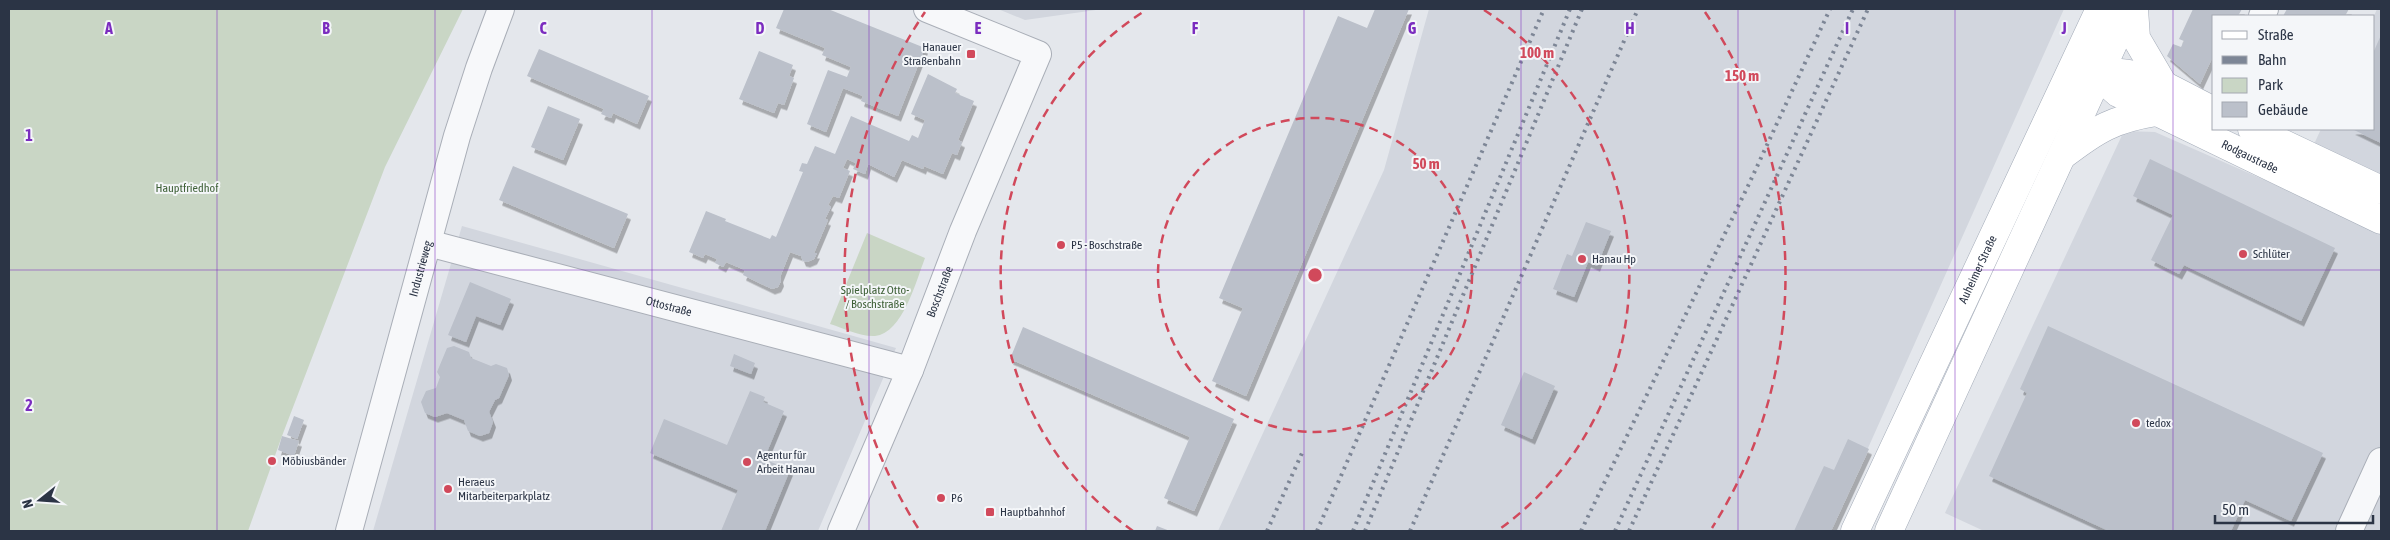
<svg xmlns="http://www.w3.org/2000/svg" width="2390" height="540" viewBox="0 0 2390 540" font-family="'Asap Condensed',sans-serif">
<style>
.built{fill:#d2d6de}
.green{fill:#c9d6c5}
.building{fill:#bbc0ca;filter:url(#shadow)}
.lines{fill:none;stroke-linecap:round;stroke-linejoin:round}
.minor-casing{stroke:#a9aeb7;stroke-width:28}
.major-casing{stroke:#a3abb8;stroke-width:29}
.minor{stroke:#f7f8fa;stroke-width:26}
.major{stroke:#fff;stroke-width:28}
.rail{stroke:#7d8696;stroke-width:4;stroke-dasharray:2.5 5;stroke-linecap:butt}
.grid{fill:none;stroke:#7b2cbf;stroke-width:1;stroke-opacity:0.55}
.ring{fill:none;stroke:#d1495b;stroke-width:2.5;stroke-dasharray:9 6}
.poi-dot{fill:#d1495b;stroke:#f4f6f9;stroke-width:2}
.labels{text-anchor:middle;dominant-baseline:central;stroke-width:4;stroke-linejoin:round;paint-order:stroke}
.poi-label{font-size:12px;fill:#2b3445;stroke:#f4f6f9;text-anchor:start}
.street-label{font-size:12px;fill:#2b3445;stroke:#f4f6f9}
.park-label{font-size:12px;fill:#3f6138;stroke:#f4f6f9}
.grid-label{font-size:16px;text-anchor:middle;font-weight:bold;fill:#7b2cbf;stroke:#f4f6f9;stroke-width:4;stroke-linejoin:round;paint-order:stroke}
.centre{fill:#d1495b;stroke:#f4f6f9;stroke-width:2.5}
.ring-label{font-size:15px;text-anchor:middle;font-weight:bold;fill:#d1495b;stroke:#f4f6f9;stroke-width:4;stroke-linejoin:round;paint-order:stroke}
</style>
<defs>
<filter id="shadow"><feDropShadow dx="3" dy="5.5" stdDeviation="0" flood-color="#0004"/></filter>
</defs>
<rect width="100%" height="100%" fill="#e4e7ec"/>
<path class="built" d="M 998,9 L 1103,9 L 1025,20 Z
M 1429,9 L 2064,9 L 1831,531 L 1218,531 L 1384,170 Z
M 2377,9 L 2381,9 L 2381,531 L 1984,531 L 1945,513 L 2124,131 L 2155,132 L 2292,192 L 2321,129 L 2374,129 L 2374,16 Z
M 462,226 L 896,348 L 818,531 L 373,531 Z"/>
<path class="green" d="M 9,9 L 463,9 L 385,167 L 282,436 L 248,531 L 9,531 Z
M 867,233 L 925,258 C 916,281 903,333 875,336 C 861,337 843,328 830,324 Z"/>
<path class="building" d="M 784,9 L 828,9 L 925,48 L 898,116 L 861,101 L 863,96 L 843,88 L 826,132 L 807,124 L 828,70 L 847,77 L 851,67 L 822,55 L 825,48 L 776,28 Z
M 1375,9 L 1409,9 L 1246,396 L 1212,381 L 1243,308 L 1219,298 L 1338,16 L 1367,28 Z
M 2193,9 L 2242,9 L 2238,16 L 2214,16 L 2214,54 L 2200,84 L 2167,56 L 2173,44 L 2181,47 L 2184,41 L 2179,39 Z
M 2287,9 L 2349,9 L 2345,16 L 2283,16 Z
M 2381,35 L 2381,143 L 2352,129 L 2374,129 L 2374,51 Z
M 539,49 L 649,96 L 637,124 L 613,113 L 611,118 L 601,114 L 604,109 L 527,76 Z
M 759,51 L 793,65 L 789,76 L 794,78 L 784,105 L 778,103 L 774,113 L 739,99 Z
M 928,74 L 957,89 L 955,93 L 974,101 L 958,140 L 962,142 L 957,155 L 952,153 L 943,174 L 924,166 L 923,169 L 902,160 L 894,177 L 868,164 L 865,174 L 853,169 L 856,163 L 847,159 L 843,168 L 850,171 L 839,198 L 833,196 L 828,205 L 831,207 L 825,219 L 828,220 L 814,253 L 817,253 L 814,259 L 807,262 L 803,261 L 801,256 L 790,252 L 780,277 L 781,281 L 778,287 L 772,289 L 743,275 L 745,270 L 726,262 L 723,267 L 715,263 L 717,259 L 705,254 L 703,258 L 689,252 L 706,211 L 726,219 L 725,221 L 770,239 L 772,235 L 776,237 L 803,172 L 799,171 L 802,163 L 807,164 L 815,146 L 835,154 L 851,116 L 909,141 L 912,135 L 918,138 L 925,120 L 911,114 Z
M 548,106 L 580,119 L 563,160 L 531,147 Z
M 2150,159 L 2335,248 L 2301,321 L 2184,265 L 2179,274 L 2151,260 L 2173,215 L 2133,196 Z
M 513,166 L 628,214 L 614,248 L 499,200 Z
M 1586,222 L 1611,231 L 1597,266 L 1588,262 L 1574,297 L 1553,289 L 1567,254 L 1572,256 Z
M 470,282 L 511,299 L 500,325 L 476,316 L 466,342 L 448,335 Z
M 2048,326 L 2323,453 L 2291,521 L 2245,500 L 2231,531 L 2109,531 L 1989,476 L 2027,393 L 2020,389 Z
M 1023,327 L 1234,419 L 1194,511 L 1164,498 L 1190,437 L 1010,359 Z
M 454,346 L 469,352 L 471,358 L 491,366 L 496,364 L 507,368 L 509,375 L 499,398 L 495,400 L 489,412 L 493,422 L 489,433 L 480,436 L 468,431 L 464,420 L 447,413 L 435,417 L 425,413 L 421,402 L 426,391 L 436,388 L 440,377 L 437,372 L 447,348 Z
M 734,354 L 755,363 L 751,374 L 730,366 Z
M 1524,372 L 1555,386 L 1532,439 L 1501,425 Z
M 750,391 L 765,397 L 763,402 L 784,411 L 764,459 L 790,470 L 765,531 L 721,531 L 738,490 L 650,453 L 664,419 L 727,445 Z
M 294,416 L 304,420 L 297,439 L 287,435 Z
M 282,436 L 299,441 L 294,456 L 278,450 Z
M 1848,439 L 1869,449 L 1831,531 L 1794,531 L 1824,466 L 1834,470 Z
M 1157,526 L 1170,531 L 1155,531 Z"/>
<g class="lines">
<g class="minor-casing">
<g id="minor">
<path d="M 2262,16 L 2265,9"/>
<path id="s1" d="M 428,243 L 910,370"/>
<path id="s2" d="M 349,531 L 457,136 L 479,68 L 501,9"/>
<path id="s3" d="M 841,531 L 910,370 L 963,231 L 1038,54 L 927,9"/>
<path d="M 2349,531 L 2381,461"/>
</g>
</g>
<g class="major-casing">
<g id="major">
<path d="M 2134,9 L 2136,38 L 2163,84"/>
<path id="s4" d="M 2092,58 L 2101,78 L 2118,93 L 2381,220"/>
<path d="M 2085,78 C 2134,60 2171,91 2214,111"/>
<path d="M 2252,129 L 2381,190"/>
<path d="M 2063,155 C 2097,129 2113,119 2156,112"/>
<path id="s5" d="M 1855,531 L 2100,9"/>
<path d="M 1889,531 L 2129,9"/>
</g>
</g>
<use href="#minor" class="minor"/>
<use href="#major" class="major"/>
<path class="rail" d="M 1267,531 L 1302,453
M 1317,531 L 1544,9
M 1353,531 L 1570,9
M 1365,531 L 1582,9
M 1410,531 L 1638,9
M 1581,531 L 1748,186 L 1830,9
M 1615,531 L 1853,9
M 1629,531 L 1868,9"/>
</g>
<path class="grid" d="M 217,9 L 217,531M 435,9 L 435,531M 652,9 L 652,531M 869,9 L 869,531M 1086,9 L 1086,531M 1304,9 L 1304,531M 1521,9 L 1521,531M 1738,9 L 1738,531M 1955,9 L 1955,531M 2173,9 L 2173,531M 9,270 L 2381,270"/>
<g class="ring">
<circle cx="1315" cy="275" r="157"/>
<path d="M1133 531A314 314 0 0 1 1146 10M1484 10A314 314 0 0 1 1497 531"/>
<path d="M918 528A471 471 0 0 1 925 12M1705 12A471 471 0 0 1 1712 528"/>
</g>
<g class="poi-dot">
<rect x="966" y="49" width="10" height="10" rx="2.5"/>
<circle cx="1061" cy="245" r="5"/>
<circle cx="2243" cy="254" r="5"/>
<circle cx="1582" cy="259" r="5"/>
<circle cx="2136" cy="423" r="5"/>
<circle cx="272" cy="461" r="5"/>
<circle cx="747" cy="462" r="5"/>
<circle cx="448" cy="489" r="5"/>
<circle cx="941" cy="498" r="5"/>
<rect x="985" y="507" width="10" height="10" rx="2.5"/>
</g>
<g class="labels">
<g class="poi-label">
<text x="961" y="47" text-anchor="end">Hanauer<tspan x="961" dy="14">Straßenbahn</tspan></text>
<text x="1071" y="245">P5 - Boschstraße</text>
<text x="2253" y="254">Schlüter</text>
<text x="1592" y="259">Hanau Hp</text>
<text x="2146" y="423">tedox</text>
<text x="757" y="455">Agentur für<tspan x="757" dy="14">Arbeit Hanau</tspan></text>
<text x="282" y="461">Möbiusbänder</text>
<text x="458" y="482">Heraeus<tspan x="458" dy="14">Mitarbeiterparkplatz</tspan></text>
<text x="951" y="498">P6</text>
<text x="1000" y="512">Hauptbahnhof</text>
</g>
<g class="street-label">
<text stroke="none"><textPath href="#s4" startOffset="191">Rodgaustraße</textPath></text>
<text stroke="none"><textPath href="#s2" startOffset="272">Industrieweg</textPath></text>
<text stroke="none"><textPath href="#s5" startOffset="289">Auheimer Straße</textPath></text>
<text stroke="none"><textPath href="#s3" startOffset="259">Boschstraße</textPath></text>
<text stroke="none"><textPath href="#s1" startOffset="249">Ottostraße</textPath></text>
</g>
<g class="park-label">
<text x="187" y="188">Hauptfriedhof</text>
<text x="875" y="290">Spielplatz Otto-<tspan x="875" dy="14">/ Boschstraße</tspan></text>
</g>
</g>
<g class="grid-label">
<text x="109" y="34">A</text>
<text x="326" y="34">B</text>
<text x="543" y="34">C</text>
<text x="760" y="34">D</text>
<text x="978" y="34">E</text>
<text x="1195" y="34">F</text>
<text x="1412" y="34">G</text>
<text x="1630" y="34">H</text>
<text x="1847" y="34">I</text>
<text x="2064" y="34">J</text>
<text x="29" y="141">1</text>
<text x="29" y="411">2</text>
</g>
<circle cx="1315" cy="275" r="8" class="centre"/>
<g class="ring-label">
<text x="1537" y="58">100 m</text>
<text x="1742" y="81">150 m</text>
<text x="1426" y="169">50 m</text>
</g>
<rect width="2390" height="540" fill="none" stroke="#2b3445" stroke-width="20"/>
<rect x="2212" y="15" width="162" height="115" fill="#f4f6f9" stroke="#a4a8b1"/>
<rect x="2222" y="31" width="25" height="8" fill="#ffffff" stroke="#a4a8b1"/>
<text x="2258" y="40" font-size="15" fill="#2b3445">Straße</text>
<rect x="2222" y="56" width="25" height="8" fill="#7d8696" stroke="#a4a8b1"/>
<text x="2258" y="65" font-size="15" fill="#2b3445">Bahn</text>
<rect x="2222" y="78" width="25" height="15" fill="#c9d6c5" stroke="#a4a8b1"/>
<text x="2258" y="90" font-size="15" fill="#2b3445">Park</text>
<rect x="2222" y="102" width="25" height="15" fill="#bbc0ca" stroke="#a4a8b1"/>
<text x="2258" y="115" font-size="15" fill="#2b3445">Gebäude</text>
<g transform="translate(40 500) rotate(253)" stroke="#f4f6f9" stroke-width="4" paint-order="stroke">
<path d="M0-4L9 19L0 12L-9 19Z" fill="#2b3445"/>
<text y="-8" font-size="14" font-weight="bold" text-anchor="middle" fill="#2b3445">N</text>
</g>
<path d="M2215 515v8h158v-8" fill="none" stroke="#2b3445" stroke-width="2.5"/>
<text x="2222" y="515" font-size="15" fill="#2b3445" stroke="#f4f6f9" stroke-width="4" paint-order="stroke">50 m</text>
</svg>
